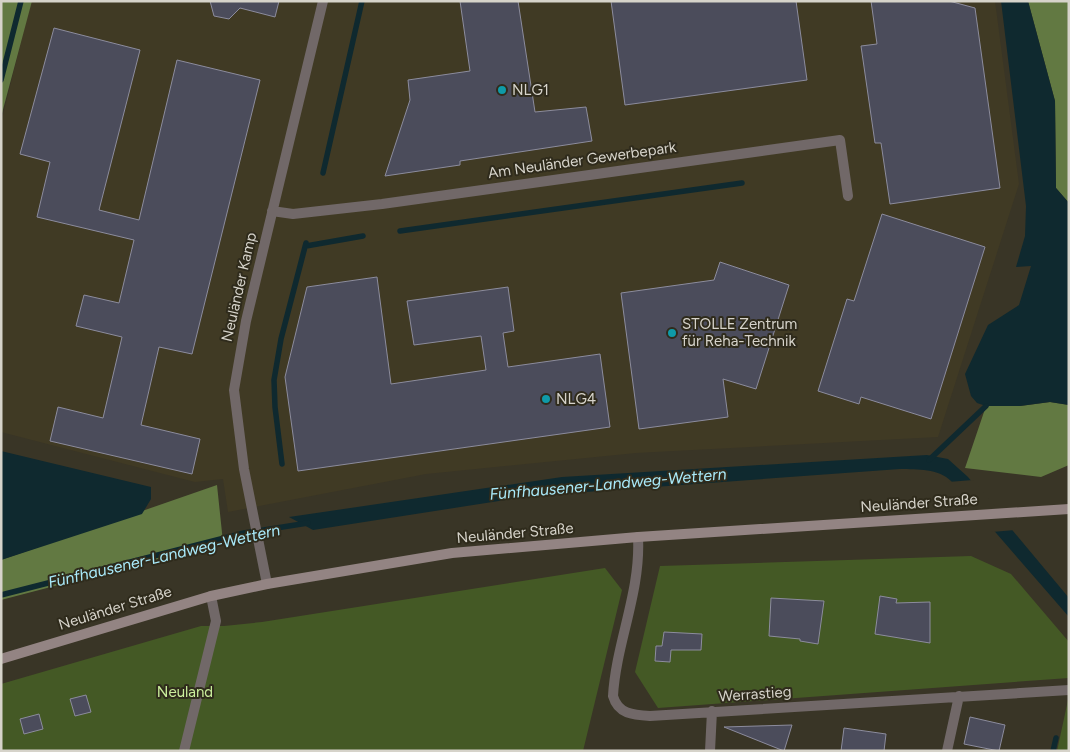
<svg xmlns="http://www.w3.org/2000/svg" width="1070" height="752" viewBox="0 0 1070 752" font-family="Figtree,sans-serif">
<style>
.built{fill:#403a24}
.green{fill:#445925}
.forest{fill:#627942}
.water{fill:#0f292f}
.pier{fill:#393526}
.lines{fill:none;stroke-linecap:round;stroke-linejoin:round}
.stream{stroke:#0f292f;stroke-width:5.5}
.building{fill:#4b4c5b;stroke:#8c8c9d}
.street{stroke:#716868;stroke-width:10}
.secondary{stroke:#938483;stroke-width:10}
.culture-dot{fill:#0f9aa8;stroke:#2f2b1c;stroke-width:2}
.labels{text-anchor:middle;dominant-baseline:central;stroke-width:4;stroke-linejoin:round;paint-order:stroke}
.poi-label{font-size:15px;fill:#d6d3ca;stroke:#2f2b1c;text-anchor:start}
.street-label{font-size:15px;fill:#d6d3ca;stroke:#2f2b1c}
.park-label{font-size:15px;fill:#cbef9c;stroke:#2f2b1c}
.water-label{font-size:16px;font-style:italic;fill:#a9eafa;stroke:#2f2b1c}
</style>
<rect width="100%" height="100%" fill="#393526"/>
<path class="built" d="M 31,1 L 995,1 L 1019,184 L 938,437 L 636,453 L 426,474 L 228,512 L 223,479 L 195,482 L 1,432 L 1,123 Z"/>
<path class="green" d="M 971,556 L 1011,574 L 1069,642 L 1069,678 L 658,708 L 635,672 L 660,566 Z
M 605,568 L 622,590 L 583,751 L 1,751 L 1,684 L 201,626 L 224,626 L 262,622 Z
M 1068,700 L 1069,751 L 1057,751 Z"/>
<path class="forest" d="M 1,1 L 32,1 L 1,117 Z
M 1028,1 L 1069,1 L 1069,203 L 1056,188 L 1055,101 Z
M 1050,402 L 1069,405 L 1069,465 L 1041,477 L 965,468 L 986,406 L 1020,406 Z
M 217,485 L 223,542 L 1,600 L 1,560 Z"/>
<path class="water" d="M 1001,1 L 1028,1 L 1055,101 L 1056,188 L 1069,203 L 1069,405 L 1050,402 L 1020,406 L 986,406 L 977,403 L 971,396 L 965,374 L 988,325 L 1019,305 L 1031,266 L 1016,267 L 1025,236 L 1026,206 Z
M 1,451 L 151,487 L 151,499 L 142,514 L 1,560 Z
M 927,455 L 948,459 L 968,477 L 1069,598 L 1069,617 L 951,481 C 938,468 918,470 900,469 L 531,496 L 313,530 L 289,517 L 562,477 Z"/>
<path class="pier" d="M 973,480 L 1015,530 L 992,532 L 948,482 Z"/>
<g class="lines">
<path class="stream" d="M 1,80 L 21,1
M 323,173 L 362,1
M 400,231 L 742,183
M 306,246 L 363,236
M 929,460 L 986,406
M 282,464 L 275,407 L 274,380 L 281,339 L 306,243
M 1,595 L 244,533 L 308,523
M 1053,751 L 1056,738"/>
</g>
<path class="building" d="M 210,1 L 279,1 L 275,17 L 240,8 L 229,19 L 214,16 Z
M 460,1 L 518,1 L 535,112 L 586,107 L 592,141 L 460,161 L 460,165 L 385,176 L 410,100 L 408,80 L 470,71 Z
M 611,1 L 796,1 L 807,80 L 625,105 Z
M 871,1 L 949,1 L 975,8 L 1000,188 L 890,204 L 881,143 L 875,143 L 861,46 L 877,44 Z
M 54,28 L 140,50 L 99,210 L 139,220 L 177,60 L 260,80 L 192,354 L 159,347 L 141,425 L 200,439 L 192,474 L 50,441 L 58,407 L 103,418 L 122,337 L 76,326 L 84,295 L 119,303 L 134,240 L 37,217 L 50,162 L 20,154 Z
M 882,214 L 985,247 L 931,419 L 861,397 L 859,404 L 818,391 L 847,299 L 854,301 Z
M 720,262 L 789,285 L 756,389 L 723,379 L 728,417 L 639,429 L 621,293 L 714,280 Z
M 377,277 L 391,384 L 486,370 L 481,336 L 414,345 L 407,301 L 508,287 L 514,331 L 503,333 L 508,367 L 600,354 L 610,427 L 298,471 L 285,377 L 307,287 Z
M 880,596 L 897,599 L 896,603 L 930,602 L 930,643 L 875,634 Z
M 771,598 L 824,601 L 818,644 L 800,641 L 800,639 L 769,636 Z
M 664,632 L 702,634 L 701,650 L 671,650 L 670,662 L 655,661 L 656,646 L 662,646 Z
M 86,695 L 91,712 L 75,716 L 70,699 Z
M 39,714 L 43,729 L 24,734 L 20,719 Z
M 970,717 L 1005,725 L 999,751 L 964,744 Z
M 792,725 L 784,751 L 724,727 Z
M 844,728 L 886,734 L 884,751 L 841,751 Z"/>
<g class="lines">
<path class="street" d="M 272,211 L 293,214 L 382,204 L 840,140 L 848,196
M 638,537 C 641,592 616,643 613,696 C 618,714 633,715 650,716 L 1069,690
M 267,584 L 244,469 L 234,390 L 246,321 L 323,1
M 184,751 L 216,621 L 211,596
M 710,751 L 712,711
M 947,751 L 959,696"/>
<path class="secondary" d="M 1,659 L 211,596 L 267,584 L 452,553 L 638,537 L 1069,509"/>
</g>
<g class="culture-dot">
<circle cx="502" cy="90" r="5"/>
<circle cx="672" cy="333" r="5"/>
<circle cx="546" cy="399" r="5"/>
</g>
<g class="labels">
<g class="poi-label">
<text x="512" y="90">NLG1</text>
<text x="682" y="324">STOLLE Zentrum<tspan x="682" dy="17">für Reha-Technik</tspan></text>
<text x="556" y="399">NLG4</text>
</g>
<g class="street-label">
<text transform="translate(582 160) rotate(-8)">Am Neuländer Gewerbepark</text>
<text transform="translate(239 287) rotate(-77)">Neuländer Kamp</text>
<text transform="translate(919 503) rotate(-4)">Neuländer Straße</text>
<text transform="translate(515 533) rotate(-5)">Neuländer Straße</text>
<text transform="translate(115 608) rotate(-17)">Neuländer Straße</text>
<text transform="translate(755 694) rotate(-4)">Werrastieg</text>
</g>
<g class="park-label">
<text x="185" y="692">Neuland</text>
</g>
<g class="water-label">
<text transform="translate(608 484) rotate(-5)">Fünfhausener-Landweg-Wettern</text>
<text transform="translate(164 556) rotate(-13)">Fünfhausener-Landweg-Wettern</text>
</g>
</g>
<rect width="1070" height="752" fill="none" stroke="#d6d3ca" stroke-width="5"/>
</svg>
